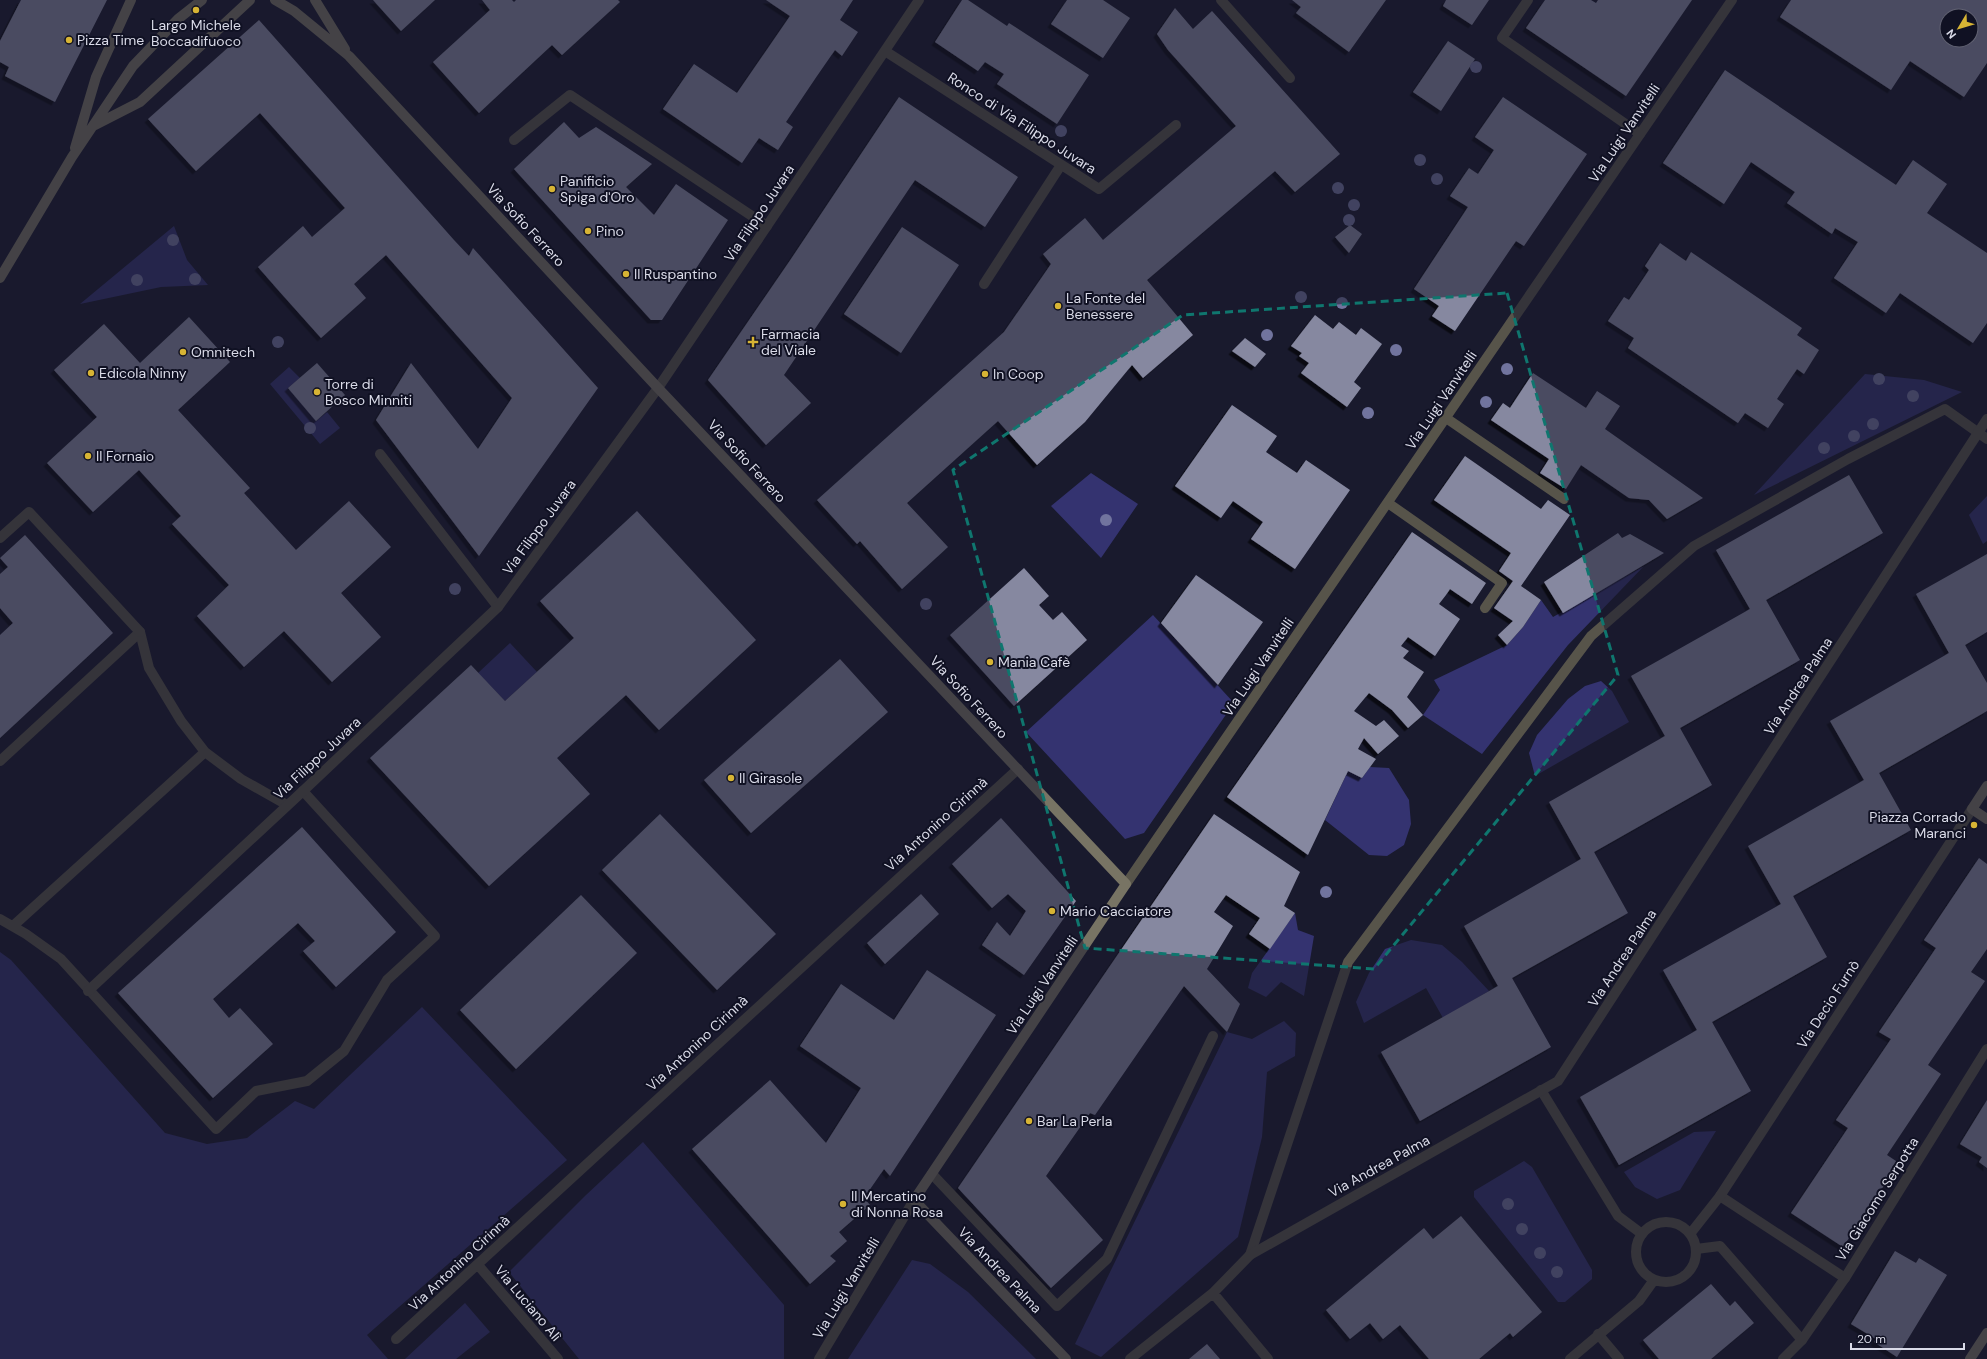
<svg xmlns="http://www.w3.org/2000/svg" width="1987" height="1359" viewBox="0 0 1987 1359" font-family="'DM Sans',sans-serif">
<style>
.green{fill:#343370}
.building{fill:#8688a0;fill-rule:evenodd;filter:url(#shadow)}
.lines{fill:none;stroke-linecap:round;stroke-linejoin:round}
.lane{stroke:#57544a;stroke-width:10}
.street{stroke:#57544a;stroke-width:10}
.secondary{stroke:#787464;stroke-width:10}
.tree{fill:#71749e}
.marked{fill:none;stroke:#0f766e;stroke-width:3;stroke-dasharray:8 5;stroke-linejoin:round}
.poi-dot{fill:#d7b434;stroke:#101123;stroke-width:1.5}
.labels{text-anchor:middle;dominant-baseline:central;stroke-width:4;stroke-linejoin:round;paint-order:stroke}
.poi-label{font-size:14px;fill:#dadbe8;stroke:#101123;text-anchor:start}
.street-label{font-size:14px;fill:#dadbe8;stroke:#101123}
</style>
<defs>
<filter id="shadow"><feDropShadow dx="-3.5" dy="3.5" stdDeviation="0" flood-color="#0009"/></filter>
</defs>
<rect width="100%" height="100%" fill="#191a2d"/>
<path class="green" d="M 174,226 L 187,260 L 208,285 L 161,287 L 80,304 Z
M 289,367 L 300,378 L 288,388 L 316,421 L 327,412 L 340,428 L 320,444 L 270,384 Z
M 1865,374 L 1924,380 L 1962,392 L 1754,495 Z
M 1091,473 L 1138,504 L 1101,558 L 1051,506 Z
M 1987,496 L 1987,541 L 1983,544 L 1969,515 Z
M 1644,566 L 1568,645 L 1482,754 L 1423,715 L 1440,690 L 1434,680 L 1507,645 L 1523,627 L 1541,600 L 1553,617 Z
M 1153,615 L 1234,703 L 1144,833 L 1125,839 L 1026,732 Z
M 510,643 L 537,672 L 505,701 L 478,673 Z
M 1601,681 L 1612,691 L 1629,722 L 1535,776 L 1529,753 L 1537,735 L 1568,699 L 1585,686 Z
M 1370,767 L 1389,768 L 1409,800 L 1411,824 L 1404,845 L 1387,856 L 1369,855 L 1325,820 L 1348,771 L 1362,778 Z
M 1295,913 L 1298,930 L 1314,936 L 1304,996 L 1281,982 L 1266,997 L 1248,988 L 1252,973 Z
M 1411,940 L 1442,945 L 1462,962 L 1489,991 L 1443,1018 L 1426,988 L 1364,1023 L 1356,1002 L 1369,973 L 1385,949 Z
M 0,952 L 11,960 L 165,1133 L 207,1144 L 247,1138 L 295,1101 L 314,1109 L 422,1007 L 567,1160 L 367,1335 L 388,1359 L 0,1359 Z
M 1284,1021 L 1296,1033 L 1295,1056 L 1267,1072 L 1262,1137 L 1238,1237 L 1101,1357 L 1075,1344 L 1227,1032 L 1252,1039 Z
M 1716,1131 L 1680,1190 L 1657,1199 L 1635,1187 L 1624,1172 L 1694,1132 Z
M 643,1142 L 784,1305 L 784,1359 L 579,1359 L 509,1272 L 586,1195 Z
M 1524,1161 L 1532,1167 L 1592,1270 L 1592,1279 L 1565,1302 L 1558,1302 L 1474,1197 L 1474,1191 Z
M 912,1260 L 930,1264 L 968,1292 L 1036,1359 L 848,1359 Z
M 465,1303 L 490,1332 L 456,1359 L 405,1359 Z"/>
<path class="building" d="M 21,0 L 107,0 L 55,102 L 5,76 L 9,67 L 0,62 L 0,41 Z
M 373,0 L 435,0 L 401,31 Z
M 482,0 L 512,0 L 514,2 L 516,0 L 618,0 L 620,2 L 562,55 L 552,45 L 479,113 L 433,62 L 490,10 Z
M 766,0 L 853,0 L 840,20 L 858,32 L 842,56 L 835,50 L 817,76 L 786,122 L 793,127 L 778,150 L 759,138 L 742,163 L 663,109 L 694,64 L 737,93 L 790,16 Z
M 962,0 L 968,0 L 1007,26 L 1009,23 L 1089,75 L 1057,124 L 997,84 L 1004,74 L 985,62 L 978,71 L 935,42 Z
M 1067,0 L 1103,0 L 1130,18 L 1103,58 L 1051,24 Z
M 1292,0 L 1386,0 L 1349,52 L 1296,13 L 1301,7 Z
M 1446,0 L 1489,0 L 1472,25 L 1443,6 Z
M 1545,0 L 1591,0 L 1596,3 L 1598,0 L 1692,0 L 1626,96 L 1526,28 Z
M 1791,0 L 1987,0 L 1987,63 L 1964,97 L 1910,61 L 1891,90 L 1780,17 ZM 1947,16 L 1971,16 L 1971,40 L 1947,40 Z
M 1175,8 L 1193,29 L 1212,11 L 1340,154 L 1295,192 L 1275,171 L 1147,280 L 1193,335 L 1143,378 L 1132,365 L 1085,422 L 1037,465 L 998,421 L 907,503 L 948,547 L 902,589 L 860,541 L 857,544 L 817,500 L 1004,332 L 1051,264 L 1043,254 L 1085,218 L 1103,240 L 1236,126 L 1168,50 L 1157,34 Z
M 259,20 L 454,240 L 469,256 L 473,248 L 598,388 L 479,556 L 376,420 L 411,363 L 478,449 L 512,398 L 386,255 L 354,284 L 366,298 L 321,338 L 279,291 L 258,267 L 303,226 L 312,237 L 345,208 L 260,113 L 196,171 L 148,119 Z
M 1448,41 L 1475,59 L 1441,111 L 1413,92 Z
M 1725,70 L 1896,185 L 1913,160 L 1947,184 L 1927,213 L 1987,253 L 1987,323 L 1973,343 L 1900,293 L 1886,313 L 1834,278 L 1858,242 L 1835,228 L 1832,234 L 1787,203 L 1795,192 L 1751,162 L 1724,204 L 1663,163 Z
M 899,97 L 1018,177 L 985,227 L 915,180 L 784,375 L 811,403 L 766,445 L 708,380 L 791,259 Z
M 1503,97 L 1587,154 L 1524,246 L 1516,241 L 1455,331 L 1432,316 L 1439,306 L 1414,289 L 1468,207 L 1450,196 L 1469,168 L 1478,174 L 1494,150 L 1475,137 Z
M 564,122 L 579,138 L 596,127 L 652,164 L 626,187 L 654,215 L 676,184 L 728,220 L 662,320 L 651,320 L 514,169 Z
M 1350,225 L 1362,234 L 1349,253 L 1335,237 Z
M 902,227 L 959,265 L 901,353 L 844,314 Z
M 1660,243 L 1686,261 L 1691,252 L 1802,328 L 1797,335 L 1819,350 L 1804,374 L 1797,369 L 1777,399 L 1784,404 L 1768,428 L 1745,413 L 1738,423 L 1628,348 L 1634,338 L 1608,321 L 1624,297 L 1629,300 L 1649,270 L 1645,266 Z
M 1315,315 L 1333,329 L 1339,322 L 1356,335 L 1361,328 L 1382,344 L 1354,382 L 1361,388 L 1347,407 L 1301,373 L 1309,363 L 1299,356 L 1302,353 L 1291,346 Z
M 189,317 L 230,362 L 178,410 L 250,488 L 244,493 L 296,550 L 349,501 L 391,547 L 341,593 L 381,637 L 332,682 L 284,631 L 244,667 L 197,616 L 229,585 L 172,524 L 181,516 L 139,470 L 93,512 L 47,463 L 97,417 L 54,370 L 104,324 L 140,363 Z
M 1245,338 L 1266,354 L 1255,367 L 1232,351 Z
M 317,363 L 345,395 L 316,421 L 288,388 Z
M 1533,373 L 1586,408 L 1597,391 L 1620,406 L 1605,429 L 1703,498 L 1667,519 L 1649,500 L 1629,498 L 1581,465 L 1566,489 L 1540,473 L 1549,459 L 1491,420 L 1503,403 L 1510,408 Z
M 1232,405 L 1277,436 L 1266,452 L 1297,473 L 1306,460 L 1350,490 L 1295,569 L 1251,539 L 1263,522 L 1233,501 L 1221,518 L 1175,486 Z
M 1465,456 L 1541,509 L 1548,500 L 1570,515 L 1521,586 L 1541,600 L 1523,627 L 1507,645 L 1498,635 L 1513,621 L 1494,608 L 1513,581 L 1499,571 L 1511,553 L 1434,500 Z
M 1849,475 L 1883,533 L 1766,600 L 1800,660 L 1680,728 L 1712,785 L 1594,852 L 1628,913 L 1512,978 L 1551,1047 L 1420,1121 L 1381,1052 L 1498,986 L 1464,926 L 1581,859 L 1549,802 L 1665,736 L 1631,676 L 1750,609 L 1716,550 Z
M 637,511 L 756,640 L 659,730 L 626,695 L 557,758 L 590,794 L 489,886 L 370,758 L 471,665 L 505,701 L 574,638 L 540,601 Z
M 1412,532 L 1486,583 L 1472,604 L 1450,589 L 1446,595 L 1439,604 L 1460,619 L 1435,656 L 1408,637 L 1401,646 L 1409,651 L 1403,658 L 1424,672 L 1407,697 L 1423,715 L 1408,728 L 1392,710 L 1369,693 L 1354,711 L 1376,726 L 1384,720 L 1399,736 L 1378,754 L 1364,738 L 1358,749 L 1376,759 L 1362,778 L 1348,771 L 1308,855 L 1227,797 Z
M 1618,533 L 1622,538 L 1630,534 L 1664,553 L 1563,613 L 1544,582 Z
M 25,535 L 113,633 L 0,738 L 0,635 L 13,623 L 0,608 L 0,574 L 8,567 L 0,558 Z
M 1987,554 L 1987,632 L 1965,645 L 1987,683 L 1987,711 L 1879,773 L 1911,830 L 1793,896 L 1827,957 L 1712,1022 L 1751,1091 L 1619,1165 L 1580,1097 L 1697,1030 L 1663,970 L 1781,904 L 1748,846 L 1864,780 L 1830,721 L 1949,653 L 1916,594 Z
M 1024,568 L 1049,596 L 1039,605 L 1053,620 L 1062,612 L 1087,640 L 1014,706 L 950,635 Z
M 1196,575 L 1263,622 L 1218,685 L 1161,623 Z
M 840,659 L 888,712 L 751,833 L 704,780 Z
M 660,814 L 776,934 L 717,990 L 602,870 Z
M 1214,814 L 1300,872 L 1284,906 L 1295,913 L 1270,949 L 1249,934 L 1260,918 L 1226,895 L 1214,912 L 1233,926 L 1207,969 L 1240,1004 L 1227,1032 L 1184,986 L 1095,1115 L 1090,1113 L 1046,1176 L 1103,1240 L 1051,1288 L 958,1188 Z
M 1001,818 L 1076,901 L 1024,975 L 982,945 L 997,922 L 1010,936 L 1026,911 L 1008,894 L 992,908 L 952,864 Z
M 302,827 L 396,932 L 336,987 L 303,951 L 315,941 L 298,923 L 213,999 L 229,1018 L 240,1008 L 273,1044 L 213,1098 L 118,993 Z
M 1979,858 L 1987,864 L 1987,949 L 1971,972 L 1985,981 L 1928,1065 L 1941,1074 L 1887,1155 L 1899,1163 L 1843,1247 L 1791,1213 L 1848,1128 L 1836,1120 L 1891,1039 L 1879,1032 L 1936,948 L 1924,940 Z
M 921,894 L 939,914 L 885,964 L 867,943 Z
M 581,895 L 637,953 L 516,1069 L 460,1010 Z
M 927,970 L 996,1015 L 890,1176 L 884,1169 L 864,1198 L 870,1205 L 839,1232 L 847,1241 L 830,1256 L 836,1261 L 810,1284 L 692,1149 L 770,1080 L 826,1143 L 861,1088 L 800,1046 L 841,984 L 894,1020 Z
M 1987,1100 L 1987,1168 L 1979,1162 L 1982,1157 L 1960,1144 Z
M 1461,1216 L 1542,1312 L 1513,1337 L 1510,1333 L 1479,1359 L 1429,1359 L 1400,1325 L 1383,1339 L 1370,1323 L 1350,1339 L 1326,1310 L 1424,1228 L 1433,1239 Z
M 1895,1251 L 1916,1263 L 1919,1258 L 1947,1275 L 1897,1357 L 1874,1342 L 1876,1339 L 1851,1324 Z
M 1711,1284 L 1730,1306 L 1735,1301 L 1754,1323 L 1711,1359 L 1659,1359 L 1643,1340 Z
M 1207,1344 L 1220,1359 L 1189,1359 Z"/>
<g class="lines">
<path class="lane" d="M 1528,0 L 1502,38 L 1640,134
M 514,140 L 570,95 L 767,226
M 1446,418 L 1564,499
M 380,454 L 498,607
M 1388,503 L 1502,583 L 1485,608
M 0,761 L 140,632 L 149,668 L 181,721 L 205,752 L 241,779 L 287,805
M 0,919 L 26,934 L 61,959 L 216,1129 L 256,1091 L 307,1081 L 344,1051 L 387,980 L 435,936 L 303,791
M 13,926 L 205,752
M 1541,1090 L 1618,1216 L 1642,1234
M 932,1174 L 1057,1306 L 1107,1259 L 1213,1036
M 1720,1196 L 1845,1278
M 1696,1249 L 1720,1246 L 1802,1340
M 1250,1255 L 1348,962 L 1591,636 L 1694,546 L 1848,459 L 1945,409 L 1987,439
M 1598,1334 L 1619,1359"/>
<path class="street" d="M 1221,0 L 1290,78
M 885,51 L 1099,189 L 1176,125
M 984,284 L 1061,165
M 0,538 L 29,512 L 140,632
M 1126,884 L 1732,0
M 88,991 L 303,791 L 498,607 L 658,388 L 919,0
M1636 1252a30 30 0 1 1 60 0a30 30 0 1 1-60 0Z
M 1690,1234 L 1720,1196 L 1972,809
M 478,1265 L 558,1359
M 1213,1293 L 1268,1359
M 396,1339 L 1018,769
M 819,1359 L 914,1200
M 1130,1359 L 1213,1293 L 1250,1255 L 1558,1081 L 1987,419
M 1570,1359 L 1639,1301 L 1654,1280
M 1783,1359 L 1802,1340 L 1845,1278 L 1987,1049"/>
<path class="secondary" d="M 275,0 L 294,11 L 349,56 L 658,388 L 1126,884 L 914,1200 L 1066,1359
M 315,0 L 345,49
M 95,125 L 140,102 L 250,0
M 75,148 L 96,77 L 131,0
M 0,278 L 72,157 L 133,66 L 178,19 L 202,0
M 1987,786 L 1972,809 L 1987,819
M 1970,1359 L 1987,1333"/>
</g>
<g class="tree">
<circle cx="1476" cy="67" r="6"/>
<circle cx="1061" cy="131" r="6"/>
<circle cx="1420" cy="160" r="6"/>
<circle cx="1437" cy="179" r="6"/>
<circle cx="1338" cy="188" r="6"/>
<circle cx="1354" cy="205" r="6"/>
<circle cx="1349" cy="220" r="6"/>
<circle cx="173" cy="240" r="6"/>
<circle cx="195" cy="279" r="6"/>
<circle cx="137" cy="280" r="6"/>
<circle cx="1301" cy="297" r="6"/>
<circle cx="1342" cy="303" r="6"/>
<circle cx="1267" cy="335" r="6"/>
<circle cx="278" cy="342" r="6"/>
<circle cx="1396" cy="350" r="6"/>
<circle cx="1507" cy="369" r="6"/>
<circle cx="1879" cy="379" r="6"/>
<circle cx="1913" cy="396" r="6"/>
<circle cx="1486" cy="402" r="6"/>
<circle cx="1368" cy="413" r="6"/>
<circle cx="1873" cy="424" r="6"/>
<circle cx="310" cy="428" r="6"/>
<circle cx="1854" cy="436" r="6"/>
<circle cx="1824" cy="448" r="6"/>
<circle cx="1106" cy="520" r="6"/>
<circle cx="455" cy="589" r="6"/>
<circle cx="926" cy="604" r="6"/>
<circle cx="1326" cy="892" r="6"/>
<circle cx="1508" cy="1204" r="6"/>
<circle cx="1522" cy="1229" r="6"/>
<circle cx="1540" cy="1253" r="6"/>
<circle cx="1557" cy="1272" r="6"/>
</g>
<path d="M0 0H1987V1359H0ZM 1507,293 L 1618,675 L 1374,969 L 1085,948 L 953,470 L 1183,315 Z" fill="#191a2d" fill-opacity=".55" fill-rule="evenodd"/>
<path class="marked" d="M 1507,293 L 1618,675 L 1374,969 L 1085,948 L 953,470 L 1183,315 Z"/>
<g class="poi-dot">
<circle cx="196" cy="10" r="4"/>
<circle cx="69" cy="40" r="4"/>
<circle cx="552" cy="189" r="4"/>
<circle cx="588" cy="231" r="4"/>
<circle cx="626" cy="274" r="4"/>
<circle cx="1058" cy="306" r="4"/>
<path d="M751 336h4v4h4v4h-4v4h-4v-4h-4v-4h4z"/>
<circle cx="183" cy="352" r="4"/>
<circle cx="91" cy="373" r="4"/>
<circle cx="985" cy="374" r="4"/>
<circle cx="317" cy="392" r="4"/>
<circle cx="88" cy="456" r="4"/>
<circle cx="990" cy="662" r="4"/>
<circle cx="731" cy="778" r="4"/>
<circle cx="1974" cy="825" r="4"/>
<circle cx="1052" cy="911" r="4"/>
<circle cx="1029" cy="1121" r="4"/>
<circle cx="843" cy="1204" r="4"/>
</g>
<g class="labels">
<g class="poi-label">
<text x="196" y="25" text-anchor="middle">Largo Michele<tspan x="196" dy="16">Boccadifuoco</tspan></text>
<text x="77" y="40">Pizza Time</text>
<text x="560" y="181">Panificio<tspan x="560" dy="16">Spiga d'Oro</tspan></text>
<text x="596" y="231">Pino</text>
<text x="634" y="274">Il Ruspantino</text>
<text x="1066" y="298">La Fonte del<tspan x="1066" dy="16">Benessere</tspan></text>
<text x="761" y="334">Farmacia<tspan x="761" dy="16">del Viale</tspan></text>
<text x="191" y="352">Omnitech</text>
<text x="99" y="373">Edicola Ninny</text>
<text x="993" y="374">In Coop</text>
<text x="325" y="384">Torre di<tspan x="325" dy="16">Bosco Minniti</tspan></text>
<text x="96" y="456">Il Fornaio</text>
<text x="998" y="662">Mania Cafè</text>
<text x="739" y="778">Il Girasole</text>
<text x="1966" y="817" text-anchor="end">Piazza Corrado<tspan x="1966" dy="16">Maranci</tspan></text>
<text x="1060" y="911">Mario Cacciatore</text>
<text x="1037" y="1121">Bar La Perla</text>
<text x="851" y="1196">Il Mercatino<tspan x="851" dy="16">di Nonna Rosa</tspan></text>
</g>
<g class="street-label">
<text transform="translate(1022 123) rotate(33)">Ronco di Via Filippo Juvara</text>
<text transform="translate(1624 133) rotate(-56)">Via Luigi Vanvitelli</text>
<text transform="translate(759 213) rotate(-56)">Via Filippo Juvara</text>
<text transform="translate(526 225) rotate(47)">Via Sofio Ferrero</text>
<text transform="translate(1441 400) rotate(-56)">Via Luigi Vanvitelli</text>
<text transform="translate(747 461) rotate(47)">Via Sofio Ferrero</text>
<text transform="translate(539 527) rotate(-54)">Via Filippo Juvara</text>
<text transform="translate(1258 667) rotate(-56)">Via Luigi Vanvitelli</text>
<text transform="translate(1798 686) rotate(-57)">Via Andrea Palma</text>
<text transform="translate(969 697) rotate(47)">Via Sofio Ferrero</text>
<text transform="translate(317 758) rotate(-43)">Via Filippo Juvara</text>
<text transform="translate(936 824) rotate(-42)">Via Antonino Cirinnà</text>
<text transform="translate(1622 958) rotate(-57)">Via Andrea Palma</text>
<text transform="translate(1042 985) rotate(-56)">Via Luigi Vanvitelli</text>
<text transform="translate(1828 1004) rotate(-57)">Via Decio Furnò</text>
<text transform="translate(697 1043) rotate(-43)">Via Antonino Cirinnà</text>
<text transform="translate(1379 1166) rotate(-29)">Via Andrea Palma</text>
<text transform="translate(1877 1199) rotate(-58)">Via Giacomo Serpotta</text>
<text transform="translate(459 1263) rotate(-43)">Via Antonino Cirinnà</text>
<text transform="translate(1000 1270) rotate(46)">Via Andrea Palma</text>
<text transform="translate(846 1288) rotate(-59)">Via Luigi Vanvitelli</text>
<text transform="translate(528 1303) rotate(50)">Via Luciano Alì</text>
</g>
</g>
<g transform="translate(1959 28) rotate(232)"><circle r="19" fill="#101123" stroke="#616272"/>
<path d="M0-3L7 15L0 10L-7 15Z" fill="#d7b434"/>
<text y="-6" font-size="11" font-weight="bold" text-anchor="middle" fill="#dadbe8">N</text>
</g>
<path d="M1851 1343v6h113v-6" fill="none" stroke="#dadbe8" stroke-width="2"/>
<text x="1857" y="1343" font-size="12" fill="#dadbe8" stroke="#101123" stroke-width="3" paint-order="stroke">20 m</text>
</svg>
